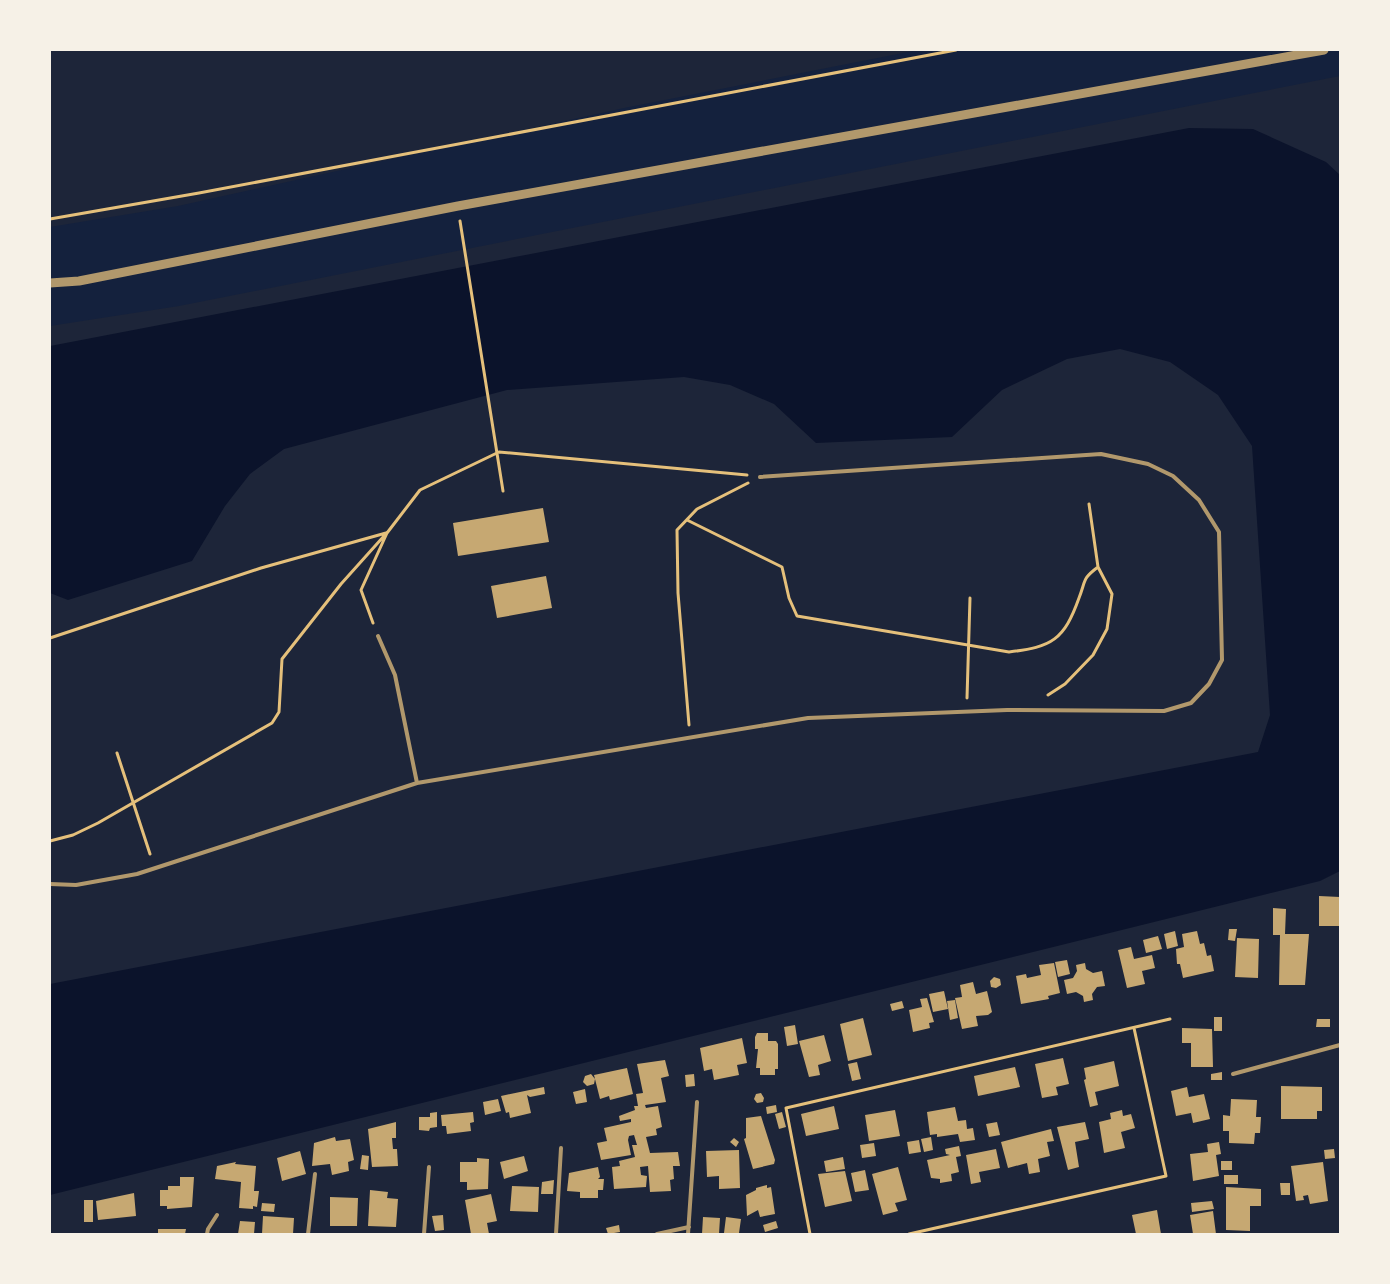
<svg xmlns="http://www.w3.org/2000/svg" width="1390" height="1284" viewBox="0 0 1390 1284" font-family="Montserrat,sans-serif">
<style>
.green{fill:#1d2539}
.water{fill:#0b132b}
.building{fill:#c6a872}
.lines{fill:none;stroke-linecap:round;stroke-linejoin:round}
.path{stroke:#e5c07b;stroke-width:3}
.service{stroke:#b1986c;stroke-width:4}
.tertiary{stroke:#b1986c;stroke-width:9}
</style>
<rect width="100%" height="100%" fill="#14213d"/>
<path class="green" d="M 50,50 L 918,50 L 624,108 L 178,206 L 50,227 Z
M 1340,76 L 1340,1234 L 50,1234 L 50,326 L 179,306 Z"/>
<path class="water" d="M 1189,128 L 1253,129 L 1326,162 L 1340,175 L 1340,871 L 1320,881 L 50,1195 L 50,984 L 1258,752 L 1270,715 L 1252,446 L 1218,395 L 1170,362 L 1120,349 L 1067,359 L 1002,390 L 952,437 L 816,443 L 774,404 L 730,385 L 684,377 L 507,390 L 284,449 L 250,474 L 225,506 L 192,561 L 68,600 L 50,593 L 50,346 Z"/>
<path class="building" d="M 543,508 L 549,542 L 458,556 L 453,523 Z
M 546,576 L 552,608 L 497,618 L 491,586 Z
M 1319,896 L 1340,897 L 1340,926 L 1319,926 Z
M 1273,908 L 1286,909 L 1285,934 L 1309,934 L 1305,985 L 1279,985 L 1280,935 L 1273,935 Z
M 1229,929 L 1237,929 L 1235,941 L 1228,940 Z
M 1175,931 L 1178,946 L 1167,949 L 1164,934 Z
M 1197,931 L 1200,944 L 1204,943 L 1207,956 L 1211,955 L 1214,971 L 1183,978 L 1180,964 L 1177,964 L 1176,949 L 1184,947 L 1182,934 Z
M 1158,936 L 1162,949 L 1146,953 L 1143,940 Z
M 1237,938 L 1259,939 L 1258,978 L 1235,977 Z
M 1131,947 L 1134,959 L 1152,955 L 1155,968 L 1142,971 L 1145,984 L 1127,988 L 1118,950 Z
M 1067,960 L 1070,974 L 1058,977 L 1055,962 Z
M 1054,963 L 1060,993 L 1048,996 L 1049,999 L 1021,1004 L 1016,976 L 1026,974 L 1027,978 L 1041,975 L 1039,965 Z
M 1085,963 L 1086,969 L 1093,973 L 1102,971 L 1105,986 L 1097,987 L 1092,994 L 1093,1000 L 1084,1002 L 1083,996 L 1076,992 L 1067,994 L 1064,980 L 1073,978 L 1077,971 L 1076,965 Z
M 994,977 L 1000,979 L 1001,985 L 996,988 L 991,987 L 990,981 Z
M 973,982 L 976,994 L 987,991 L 992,1012 L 988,1015 L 976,1016 L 978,1026 L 962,1029 L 955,998 L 962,997 L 960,985 Z
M 944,991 L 948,1009 L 933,1012 L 929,994 Z
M 927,998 L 934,1022 L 929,1023 L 930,1028 L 913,1032 L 909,1010 L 922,1007 L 920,999 Z
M 955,1000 L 958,1018 L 950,1020 L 947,1001 Z
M 902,1001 L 904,1008 L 892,1011 L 890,1004 Z
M 1214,1017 L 1222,1017 L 1222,1031 L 1214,1031 Z
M 863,1018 L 872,1055 L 848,1061 L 840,1024 Z
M 1317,1019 L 1330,1019 L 1330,1027 L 1316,1027 Z
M 795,1025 L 798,1044 L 787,1046 L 784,1027 Z
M 1182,1028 L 1212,1029 L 1213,1067 L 1191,1067 L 1191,1043 L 1182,1043 Z
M 757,1033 L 768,1033 L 768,1041 L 776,1041 L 778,1044 L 778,1069 L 775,1069 L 775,1075 L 760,1075 L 760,1068 L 756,1068 L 758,1049 L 755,1049 L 755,1037 Z
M 824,1035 L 831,1061 L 818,1065 L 820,1075 L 809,1077 L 799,1041 Z
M 742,1038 L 747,1063 L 737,1065 L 739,1075 L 714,1080 L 712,1069 L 704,1071 L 700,1048 Z
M 1063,1058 L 1069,1084 L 1056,1087 L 1058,1095 L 1042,1098 L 1035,1064 Z
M 665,1060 L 669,1076 L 661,1078 L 666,1102 L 645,1105 L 646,1108 L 658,1106 L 662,1127 L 656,1129 L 657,1135 L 646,1137 L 650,1153 L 678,1152 L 680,1166 L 673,1166 L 674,1179 L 670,1180 L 671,1191 L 650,1192 L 648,1166 L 640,1167 L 641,1175 L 647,1176 L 646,1187 L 614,1189 L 612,1167 L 620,1166 L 619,1161 L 635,1157 L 632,1145 L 637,1145 L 634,1135 L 629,1136 L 628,1140 L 631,1155 L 601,1160 L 597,1143 L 607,1141 L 604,1128 L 631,1122 L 631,1119 L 620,1121 L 619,1116 L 635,1110 L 634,1106 L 638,1106 L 636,1094 L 643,1093 L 637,1064 Z
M 1114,1061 L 1119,1086 L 1095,1092 L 1098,1105 L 1090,1107 L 1084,1080 L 1086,1079 L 1084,1068 Z
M 857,1062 L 861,1079 L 852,1081 L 848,1064 Z
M 1015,1067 L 1020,1087 L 978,1096 L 974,1076 Z
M 627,1068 L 633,1094 L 610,1100 L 609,1096 L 600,1099 L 594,1075 Z
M 1222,1072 L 1222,1080 L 1211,1080 L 1211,1074 Z
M 591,1074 L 595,1079 L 594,1084 L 587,1086 L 583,1082 L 585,1076 Z
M 694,1074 L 695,1086 L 686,1087 L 685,1075 Z
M 1281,1086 L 1322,1087 L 1322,1111 L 1317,1111 L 1317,1119 L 1281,1119 Z
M 544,1087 L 545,1094 L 530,1097 L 527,1095 L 531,1113 L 510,1118 L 509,1112 L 506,1113 L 501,1096 Z
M 1187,1087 L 1189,1097 L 1204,1094 L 1210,1119 L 1193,1123 L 1191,1113 L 1176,1116 L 1171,1091 Z
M 585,1089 L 587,1102 L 576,1104 L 573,1092 Z
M 761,1093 L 764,1098 L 763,1102 L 757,1103 L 754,1099 L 756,1094 Z
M 498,1099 L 501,1111 L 485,1115 L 483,1102 Z
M 1231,1099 L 1257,1100 L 1256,1117 L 1261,1117 L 1260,1133 L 1255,1133 L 1254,1144 L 1229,1143 L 1229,1131 L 1223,1131 L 1223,1115 L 1230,1116 Z
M 776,1105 L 777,1112 L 767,1114 L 766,1107 Z
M 834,1106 L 839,1129 L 806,1136 L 801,1114 Z
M 955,1107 L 958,1121 L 966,1120 L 967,1129 L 973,1128 L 975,1140 L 960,1142 L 958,1134 L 937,1137 L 937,1134 L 930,1135 L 927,1112 Z
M 895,1110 L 900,1136 L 869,1141 L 865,1115 Z
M 1122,1110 L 1123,1116 L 1131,1114 L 1135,1128 L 1121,1132 L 1125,1148 L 1104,1153 L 1099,1122 L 1111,1119 L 1110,1113 Z
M 437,1112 L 437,1127 L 430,1128 L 429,1131 L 419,1130 L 419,1117 L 430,1117 L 430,1113 Z
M 473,1112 L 474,1122 L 470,1123 L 471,1131 L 447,1134 L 446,1126 L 442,1126 L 441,1115 Z
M 782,1112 L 786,1127 L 779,1129 L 775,1114 Z
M 761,1116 L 775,1160 L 774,1164 L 753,1169 L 744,1139 L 746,1138 L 746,1118 Z
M 396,1122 L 396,1138 L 392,1138 L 393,1149 L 397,1149 L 398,1166 L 372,1167 L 368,1129 Z
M 997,1122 L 1000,1135 L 989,1137 L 986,1124 Z
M 1085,1122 L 1089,1139 L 1075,1142 L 1079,1167 L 1068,1170 L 1057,1127 Z
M 1051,1129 L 1054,1141 L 1047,1142 L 1050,1156 L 1038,1159 L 1040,1172 L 1029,1174 L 1027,1163 L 1008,1168 L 1001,1142 Z
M 335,1137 L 336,1141 L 350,1139 L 354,1160 L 348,1162 L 349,1171 L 332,1175 L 330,1164 L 312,1166 L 314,1143 Z
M 931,1137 L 933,1150 L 924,1152 L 921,1139 Z
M 734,1138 L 739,1142 L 736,1147 L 730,1142 Z
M 919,1140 L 921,1152 L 909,1154 L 907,1142 Z
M 1219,1142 L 1221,1154 L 1216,1155 L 1219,1176 L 1193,1181 L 1190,1154 L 1208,1152 L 1207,1144 Z
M 874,1143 L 876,1156 L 862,1158 L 860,1145 Z
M 959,1146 L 961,1156 L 956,1157 L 959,1172 L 951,1174 L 952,1181 L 940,1183 L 940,1179 L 931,1178 L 927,1160 L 950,1155 L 946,1154 L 945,1149 Z
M 996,1149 L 1000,1168 L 979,1172 L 981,1182 L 971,1184 L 966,1155 Z
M 1334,1149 L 1335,1158 L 1325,1159 L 1324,1150 Z
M 739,1150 L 740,1188 L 719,1189 L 719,1176 L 707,1177 L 706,1151 Z
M 300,1151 L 306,1174 L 282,1181 L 277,1158 Z
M 362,1155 L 369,1156 L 368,1170 L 360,1169 Z
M 524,1156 L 528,1171 L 504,1179 L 500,1162 Z
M 843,1157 L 845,1169 L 826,1172 L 824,1161 Z
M 477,1158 L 489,1159 L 488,1189 L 467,1190 L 467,1182 L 460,1182 L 460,1162 L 477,1162 Z
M 1221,1161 L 1232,1161 L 1232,1170 L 1221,1170 Z
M 236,1162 L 235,1164 L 256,1166 L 254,1191 L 259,1191 L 257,1207 L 253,1206 L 253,1209 L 239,1208 L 241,1182 L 215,1179 L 217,1166 Z
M 1323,1162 L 1328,1201 L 1310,1204 L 1308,1195 L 1303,1196 L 1304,1200 L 1296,1201 L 1291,1166 Z
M 598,1167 L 600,1177 L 598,1179 L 604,1179 L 603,1190 L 598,1190 L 598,1198 L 580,1198 L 580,1192 L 567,1191 L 569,1173 Z
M 898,1167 L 907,1200 L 895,1203 L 898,1211 L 883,1215 L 872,1174 Z
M 865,1170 L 869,1190 L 855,1192 L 851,1173 Z
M 845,1171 L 852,1201 L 825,1207 L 818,1174 Z
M 1224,1175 L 1238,1175 L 1238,1184 L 1224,1184 Z
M 180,1177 L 194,1177 L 192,1207 L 167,1209 L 167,1206 L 160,1206 L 160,1190 L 168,1190 L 168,1186 L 180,1186 Z
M 554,1180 L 553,1194 L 541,1194 L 542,1182 Z
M 1280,1183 L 1290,1183 L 1290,1195 L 1281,1195 Z
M 767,1185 L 767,1188 L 771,1187 L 775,1214 L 760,1217 L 758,1210 L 747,1216 L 746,1195 L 756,1190 L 756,1188 Z
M 512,1186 L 539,1187 L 538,1212 L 510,1211 Z
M 1226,1187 L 1261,1189 L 1261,1206 L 1250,1206 L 1250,1231 L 1226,1230 Z
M 370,1190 L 388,1192 L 387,1198 L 398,1199 L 396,1227 L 368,1226 Z
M 134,1193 L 136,1216 L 98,1220 L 96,1201 Z
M 491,1194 L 497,1221 L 487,1223 L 489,1234 L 471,1234 L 465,1200 Z
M 330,1197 L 358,1198 L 357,1226 L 330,1226 Z
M 84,1200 L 93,1200 L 93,1222 L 84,1222 Z
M 1212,1201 L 1214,1209 L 1192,1212 L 1191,1203 Z
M 262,1203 L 275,1204 L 274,1212 L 261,1211 Z
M 1157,1210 L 1161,1234 L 1136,1234 L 1132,1215 Z
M 1213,1211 L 1216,1234 L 1193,1234 L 1190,1215 Z
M 443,1215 L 444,1230 L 435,1231 L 432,1216 Z
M 263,1216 L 294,1218 L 293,1234 L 262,1234 Z
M 703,1217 L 720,1218 L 719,1234 L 702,1234 Z
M 726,1217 L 741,1219 L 739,1233 L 724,1233 Z
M 240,1221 L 255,1222 L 254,1234 L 238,1234 Z
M 776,1221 L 778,1228 L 765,1232 L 763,1225 Z
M 619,1225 L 620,1232 L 608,1234 L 606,1228 Z
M 158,1229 L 186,1229 L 185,1234 L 158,1234 Z"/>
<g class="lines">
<path class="path" d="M 50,219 L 199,193 L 956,50
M 460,221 L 503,491
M 1089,504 L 1098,567
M 687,520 L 782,567 L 789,598 L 797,616 L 1009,652 C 1052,647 1064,640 1079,598 C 1086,580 1082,579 1098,567 L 1112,594 L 1107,629 L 1093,655 L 1065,684 L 1048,695
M 373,623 L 361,590 L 387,533 L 420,490 L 499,452 L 747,475
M 50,638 L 261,568 L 386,533
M 967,698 L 970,598
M 689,725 L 678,593 L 677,530 L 697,509 L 748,483
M 117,753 L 150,854
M 50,841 L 73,835 L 98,823 L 272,723 L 279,712 L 282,659 L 341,584 L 384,536
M 810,1234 L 786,1108 L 1170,1019
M 909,1234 L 1166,1176 L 1134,1028"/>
<path class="service" d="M 417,783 L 808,718 L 1007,710 L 1164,711 L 1191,703 L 1209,684 L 1222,660 L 1219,532 L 1199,500 L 1173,476 L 1148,464 L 1101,454 L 760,477
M 50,884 L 76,885 L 137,874 L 417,783 L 395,675 L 378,636
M 1233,1074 L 1340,1045
M 207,1234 L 208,1229 L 217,1215
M 308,1234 L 315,1174
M 424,1234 L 429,1167
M 556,1234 L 561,1148
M 657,1234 L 689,1227
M 688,1234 L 697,1102"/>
<path class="tertiary" d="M 50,283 L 79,281 L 458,206 L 1324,50"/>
</g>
<rect width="1390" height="1284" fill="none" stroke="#f6f1e7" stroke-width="102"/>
</svg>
